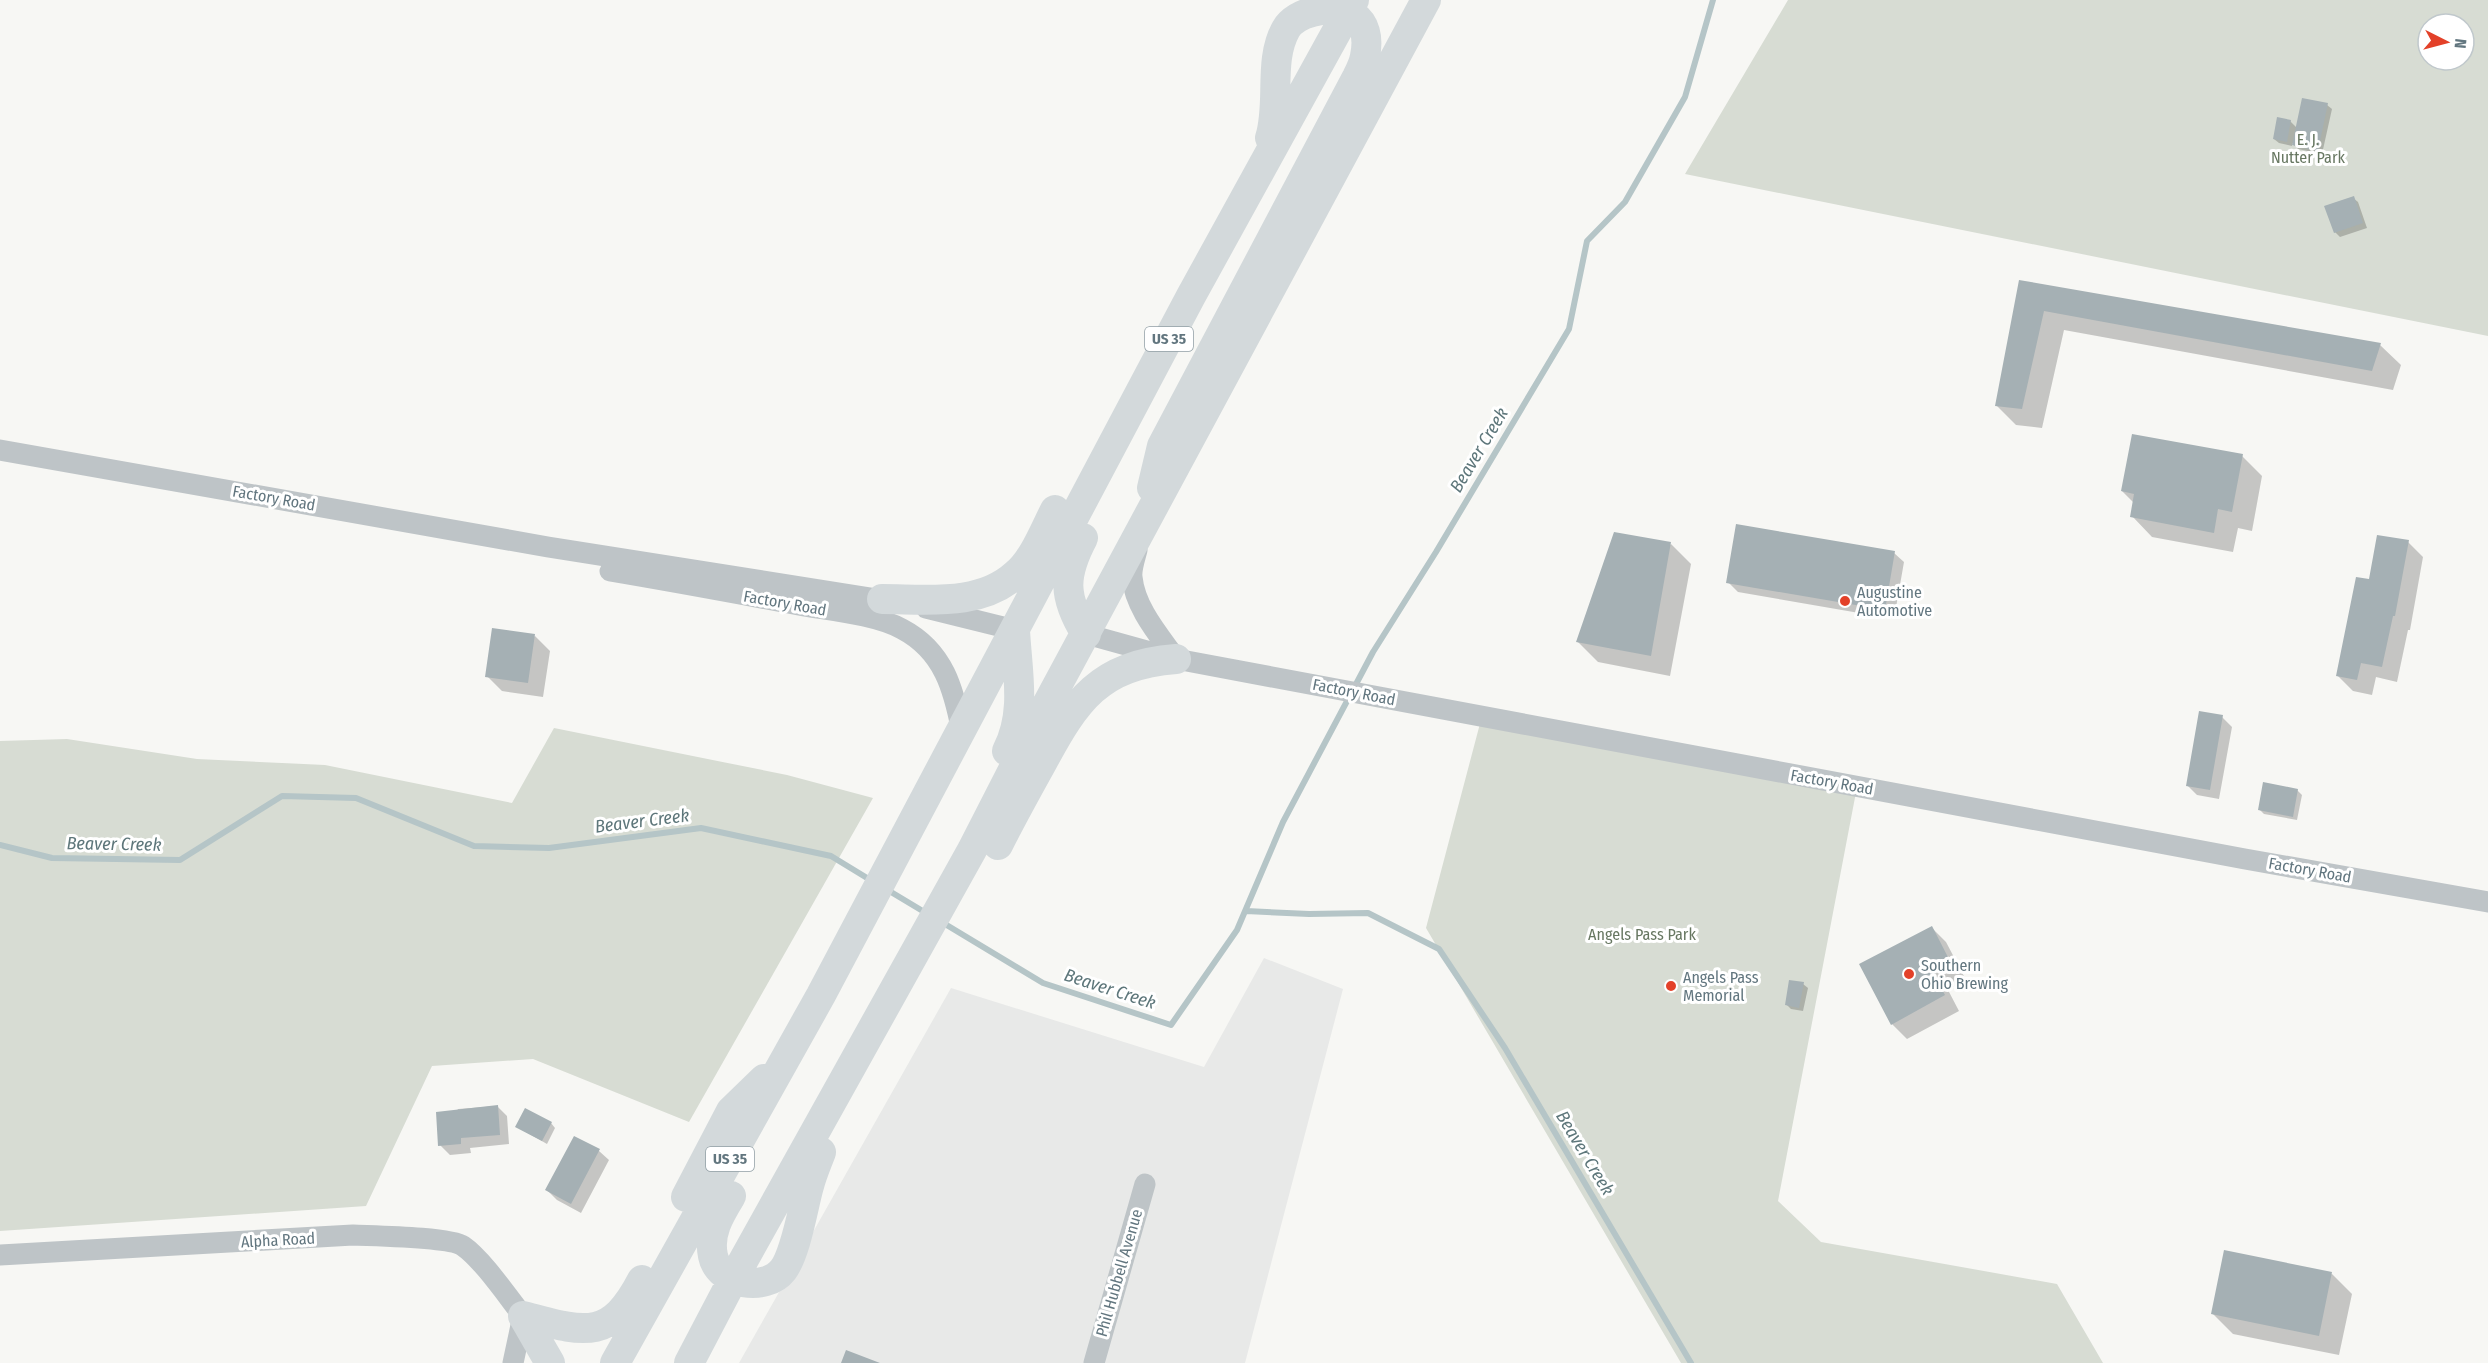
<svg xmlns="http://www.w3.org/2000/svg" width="2488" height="1363" viewBox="0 0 2488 1363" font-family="'Fira Sans Condensed',sans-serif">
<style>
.built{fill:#e8e9e8}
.green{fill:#d7dcd3;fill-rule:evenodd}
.shadow{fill:#0003}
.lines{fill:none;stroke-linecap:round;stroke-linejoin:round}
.stream{stroke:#b5c5c7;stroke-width:6}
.building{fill:#a5b0b4}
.minor{stroke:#bec4c7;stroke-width:21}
.highway{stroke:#d3d9db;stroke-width:30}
.poi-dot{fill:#e34129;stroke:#fff;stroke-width:2}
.labels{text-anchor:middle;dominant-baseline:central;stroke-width:6;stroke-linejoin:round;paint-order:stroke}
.shield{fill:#fff;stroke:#919fa5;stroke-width:1.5}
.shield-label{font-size:15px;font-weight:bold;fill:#62767f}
.park-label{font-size:16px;fill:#677761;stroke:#fff}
.street-label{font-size:16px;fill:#62767f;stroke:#fff}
.poi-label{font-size:16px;fill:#62767f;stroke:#fff;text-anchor:start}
.water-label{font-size:18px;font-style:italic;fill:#5d767a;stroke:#fff}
</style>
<rect width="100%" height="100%" fill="#f7f7f4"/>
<path class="built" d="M 1264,958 L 1343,989 L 1245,1363 L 739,1363 L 951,988 L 1204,1067 Z"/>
<path class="green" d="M 1788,0 L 2488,0 L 2488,336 L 1685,174 ZM 2428,24 L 2464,24 L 2464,60 L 2428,60 Z
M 1482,716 L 1857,787 L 1778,1201 L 1821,1242 L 2057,1284 L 2103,1363 L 1681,1363 L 1426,928 Z
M 554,728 L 787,775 L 873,798 L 689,1122 L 533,1059 L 432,1066 L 366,1206 L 0,1231 L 0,741 L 67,739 L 197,759 L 325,765 L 512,803 Z"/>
<path class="shadow" d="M 2327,105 L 2332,109 L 2322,154 L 2298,149 L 2292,143 L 2292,146 L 2279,143 L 2274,139 L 2290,121 L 2297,128 Z
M 2353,198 L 2358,202 L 2367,228 L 2340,237 L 2335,232 Z
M 2020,281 L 2380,345 L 2401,365 L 2393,390 L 2064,330 L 2042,428 L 2016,425 L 1996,405 Z
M 2242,456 L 2262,476 L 2252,531 L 2238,528 L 2233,552 L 2152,537 L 2132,516 L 2134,503 L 2122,491 Z
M 2408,542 L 2423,557 L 2410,630 L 2408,630 L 2397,682 L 2376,677 L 2372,695 L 2353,691 L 2338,676 L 2370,581 Z
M 1671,544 L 1691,564 L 1670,676 L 1598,662 L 1578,642 Z
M 1894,553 L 1904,562 L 1894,619 L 1738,592 L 1728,582 Z
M 535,636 L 550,651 L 543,697 L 502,691 L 487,676 Z
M 2222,717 L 2232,727 L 2219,799 L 2197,795 L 2187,785 Z
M 2297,790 L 2302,795 L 2297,820 L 2264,814 L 2259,809 Z
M 1931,927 L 1946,942 L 1966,980 L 1948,990 L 1959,1011 L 1907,1039 L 1892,1024 Z
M 1803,984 L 1808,988 L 1803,1011 L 1791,1009 L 1786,1004 Z
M 497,1106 L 507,1116 L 509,1144 L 470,1148 L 471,1153 L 450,1155 L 440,1145 L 458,1109 Z
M 551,1123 L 555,1128 L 547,1144 L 517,1127 Z
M 575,1138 L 599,1151 L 609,1160 L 581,1213 L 557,1200 L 547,1190 Z
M 2332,1274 L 2352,1294 L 2339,1355 L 2233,1334 L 2213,1314 Z"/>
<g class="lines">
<path class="stream" d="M 0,845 L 52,858 L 180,860 L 282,796 L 356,798 L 474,846 L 549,848 L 701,828 L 831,856 L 872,881
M 886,889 L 926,913
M 1246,911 L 1309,914 L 1368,913 L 1439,949 L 1505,1048 L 1691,1363
M 940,921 L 1043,983 L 1171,1025 L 1237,930 L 1283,822 L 1373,652 L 1436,552 L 1569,329 L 1587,241 L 1625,202 L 1685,97 L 1713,0"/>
</g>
<path class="building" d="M 2302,98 L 2328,103 L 2318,151 L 2292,145 Z
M 2277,117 L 2291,120 L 2287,142 L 2273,139 Z
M 2354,196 L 2363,223 L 2334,233 L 2324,206 Z
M 2019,280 L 2381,343 L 2372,371 L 2044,311 L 2022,409 L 1995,406 Z
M 2132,434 L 2243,454 L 2232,512 L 2218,509 L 2214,533 L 2130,517 L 2134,494 L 2121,491 Z
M 1736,524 L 1895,551 L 1885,610 L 1726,583 Z
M 1614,532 L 1671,542 L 1651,656 L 1576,642 Z
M 2377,535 L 2409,540 L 2395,616 L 2393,616 L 2382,667 L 2361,663 L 2357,680 L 2336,676 L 2356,577 L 2369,579 Z
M 492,628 L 535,634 L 528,683 L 485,677 Z
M 2199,711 L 2223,715 L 2210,790 L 2186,786 Z
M 2263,782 L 2298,789 L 2293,817 L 2258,810 Z
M 1932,926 L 1952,965 L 1934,974 L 1945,995 L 1891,1025 L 1859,964 Z
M 1789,980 L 1804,982 L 1799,1008 L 1785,1005 Z
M 498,1105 L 500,1135 L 461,1138 L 461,1144 L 438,1146 L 436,1112 Z
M 525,1108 L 552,1122 L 542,1141 L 515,1127 Z
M 574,1136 L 600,1149 L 571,1204 L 545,1190 Z
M 2224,1250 L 2332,1272 L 2319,1336 L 2211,1314 Z
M 846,1350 L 880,1363 L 841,1363 Z"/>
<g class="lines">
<path class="minor" d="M 0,450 L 548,547 L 896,602
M 1137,550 C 1135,558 1131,569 1132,577 C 1135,608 1159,635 1176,659
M 610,571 C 675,582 740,594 804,606 C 834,611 876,615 902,629 C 944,651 954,690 962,732
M 926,608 L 1015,630
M 1086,634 L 1176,659 L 2245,859 L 2488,902
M 0,1255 L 353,1235 C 372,1236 450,1237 463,1246 C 482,1259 508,1297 523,1316 L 513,1363
M 1094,1363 L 1145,1184"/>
<path class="highway" d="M 1152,488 L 1162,446 L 1357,77 C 1360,71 1364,63 1365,56 C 1373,17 1346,3 1312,12 C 1303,14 1291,20 1286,29 C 1268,61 1281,103 1270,138
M 1083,538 C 1063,576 1063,597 1086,634
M 882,599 C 927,599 980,607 1016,574 C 1034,559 1044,531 1055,510
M 1007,751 C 1027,713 1017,671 1015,630
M 998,845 C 1012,817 1027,790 1042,763 C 1076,700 1099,665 1176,659
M 731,1196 C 720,1214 708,1233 713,1256 C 719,1285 766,1292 783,1270 C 796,1253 803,1207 809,1186 C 812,1174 817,1163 821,1152
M 686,1197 L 731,1111 L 764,1079
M 523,1316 C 584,1332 610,1342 642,1280
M 523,1316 L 550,1363
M 615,1363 L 821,995 L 1191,296 L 1354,0
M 689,1363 L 733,1279 L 972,850 L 1037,723 L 1426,0"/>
</g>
<g class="poi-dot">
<circle cx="1845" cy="601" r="6"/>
<circle cx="1909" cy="974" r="6"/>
<circle cx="1671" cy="986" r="6"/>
</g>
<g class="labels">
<g class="shield">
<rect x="1145" y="327" width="48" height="24" rx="4.5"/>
<rect x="706" y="1147" width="48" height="24" rx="4.5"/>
</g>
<g class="shield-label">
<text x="1169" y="339">US 35</text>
<text x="730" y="1159">US 35</text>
</g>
<g class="park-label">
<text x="2308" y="139">E. J.<tspan x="2308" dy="18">Nutter Park</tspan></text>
<text x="1642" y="934">Angels Pass Park</text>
</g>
<g class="street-label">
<text transform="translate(274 498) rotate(10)">Factory Road</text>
<text transform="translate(785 603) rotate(10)">Factory Road</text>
<text transform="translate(1354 692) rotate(11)">Factory Road</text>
<text transform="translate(1832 782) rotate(10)">Factory Road</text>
<text transform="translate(2310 870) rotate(10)">Factory Road</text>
<text transform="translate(278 1240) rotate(-3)">Alpha Road</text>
<text transform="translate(1119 1273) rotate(-74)">Phil Hubbell Avenue</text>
</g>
<g class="poi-label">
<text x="1857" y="592">Augustine<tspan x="1857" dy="18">Automotive</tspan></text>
<text x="1921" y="965">Southern<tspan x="1921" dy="18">Ohio Brewing</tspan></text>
<text x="1683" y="977">Angels Pass<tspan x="1683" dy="18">Memorial</tspan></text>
</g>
<g class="water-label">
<text transform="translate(1479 450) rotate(-59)">Beaver Creek</text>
<text transform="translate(642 821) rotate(-7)">Beaver Creek</text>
<text transform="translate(114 844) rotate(1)">Beaver Creek</text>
<text transform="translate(1110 989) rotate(18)">Beaver Creek</text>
<text transform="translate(1585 1153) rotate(59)">Beaver Creek</text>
</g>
</g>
<g transform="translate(2446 42) rotate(96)"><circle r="28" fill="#ffffff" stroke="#c0c8cc" stroke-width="1.5"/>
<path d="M0-4.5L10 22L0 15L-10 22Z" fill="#e34129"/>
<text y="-9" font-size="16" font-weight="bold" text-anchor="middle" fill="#62767f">N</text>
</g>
</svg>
